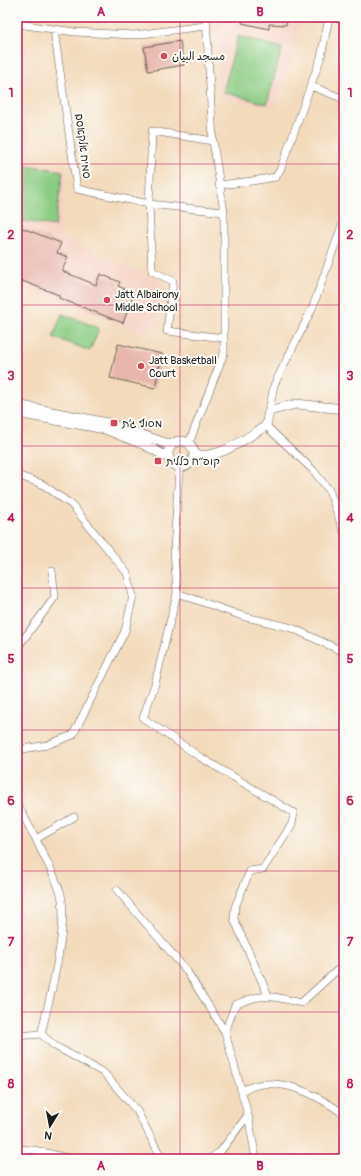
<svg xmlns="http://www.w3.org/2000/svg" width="361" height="1176" viewBox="0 0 361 1176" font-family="Pangolin,'Playpen Sans Arabic','Playpen Sans Hebrew',sans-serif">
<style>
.built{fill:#f6d2c3}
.green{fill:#8bcc83;stroke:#547450}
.building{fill:#e8b5ac}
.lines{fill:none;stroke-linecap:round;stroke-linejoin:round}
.minor-casing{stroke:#675e54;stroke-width:8}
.tertiary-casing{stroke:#675e54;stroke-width:10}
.minor{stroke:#fff;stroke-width:7}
.tertiary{stroke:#fff;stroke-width:9}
.grid{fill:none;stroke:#c2185b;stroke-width:1;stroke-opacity:0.55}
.poi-dot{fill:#d1495b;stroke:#fdfcf7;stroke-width:1.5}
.labels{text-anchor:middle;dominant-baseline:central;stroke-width:4;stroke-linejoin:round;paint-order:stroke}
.poi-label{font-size:11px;fill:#1c1c1c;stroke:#fdfcf7;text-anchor:start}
.street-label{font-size:11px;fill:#1c1c1c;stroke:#fdfcf7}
.neatline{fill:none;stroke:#c2185b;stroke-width:1.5}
.grid-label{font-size:13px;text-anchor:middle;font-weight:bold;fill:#c2185b}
</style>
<rect width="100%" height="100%" fill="#fdfcf7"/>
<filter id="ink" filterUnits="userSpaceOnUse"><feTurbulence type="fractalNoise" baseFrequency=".025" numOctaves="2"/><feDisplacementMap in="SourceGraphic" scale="8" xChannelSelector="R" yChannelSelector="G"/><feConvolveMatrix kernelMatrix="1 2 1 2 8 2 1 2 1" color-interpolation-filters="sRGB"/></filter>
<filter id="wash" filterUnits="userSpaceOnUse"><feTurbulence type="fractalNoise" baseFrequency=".012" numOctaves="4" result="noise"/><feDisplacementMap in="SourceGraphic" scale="16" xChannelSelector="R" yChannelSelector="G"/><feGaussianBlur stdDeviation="0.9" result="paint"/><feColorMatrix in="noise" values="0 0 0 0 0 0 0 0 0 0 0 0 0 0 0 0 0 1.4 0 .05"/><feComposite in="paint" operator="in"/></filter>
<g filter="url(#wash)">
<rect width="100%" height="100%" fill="#f3dabb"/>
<path class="built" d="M 214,17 L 301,17 L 290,64 L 275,108 L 219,98 Z
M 17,158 L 66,168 L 61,238 L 163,281 L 160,320 L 155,327 L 148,329 L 148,336 L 17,285 Z"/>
<path class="green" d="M 238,36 L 282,48 L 267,104 L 223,92 Z
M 25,165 L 63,171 L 55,226 L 17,220 Z
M 62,314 L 99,328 L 90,351 L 53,337 Z"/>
<g id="blocks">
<path class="building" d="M 243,17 L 288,17 L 286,25 L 269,24 L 269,29 L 242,23 Z
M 180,41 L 184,65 L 148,71 L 144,47 Z
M 17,226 L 61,243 L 57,253 L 68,257 L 62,271 L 96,285 L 100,274 L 120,282 L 118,286 L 134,293 L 123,323 L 59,298 L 59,295 L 17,279 Z
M 118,344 L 162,354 L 155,388 L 110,378 Z"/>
</g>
</g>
<g filter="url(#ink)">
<use href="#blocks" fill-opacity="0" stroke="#675e54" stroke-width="1"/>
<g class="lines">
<g class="minor-casing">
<path id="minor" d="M 17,24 L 75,32 L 134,35 L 205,26
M 54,30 L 77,189 L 149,204 L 224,212
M 311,86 L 344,99
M 213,141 L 152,131 L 149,204 L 152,271 L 173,281 L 167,331 L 224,338
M 219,185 L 252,181 L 276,177 L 281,168 L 321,57 L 329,17
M 269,411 L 274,385 L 312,309 L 344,220
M 266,426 L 312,469 L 329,490 L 344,532
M 189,443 L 224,353 L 224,212 L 213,141 L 206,17
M 179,468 L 174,550 L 177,593 L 155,684 L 143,718 L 200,757 L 294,813 L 292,824 L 263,869 L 250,871 L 235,907 L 234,919 L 268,995
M 17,475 L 42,484 L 72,505 L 127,573 L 133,596 L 125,631 L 73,735 L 47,745 L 17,750
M 177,593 L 242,616 L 292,628 L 344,652
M 17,648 L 55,597 L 52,571
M 17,804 L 36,839
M 117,890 L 186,970 L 225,1032
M 41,1034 C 49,1002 69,925 61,895 C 57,878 43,856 36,839 L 74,817
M 17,1036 L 41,1034 L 55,1046 L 104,1073 L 137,1111 L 162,1159
M 242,1090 C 248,1088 256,1085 263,1084 C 292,1081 321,1098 344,1114
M 17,1149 L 34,1150 L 71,1159
M 209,1159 L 220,1152 L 248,1115
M 256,1159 L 248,1115 L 225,1032 L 235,1005 C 263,992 273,996 301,1003 L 344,964"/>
</g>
<g class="tertiary-casing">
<path id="tertiary" d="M 17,405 L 107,423 L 171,445
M 17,413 L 105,429 L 145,445 L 167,457
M168 454a13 13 0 1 1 26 0a13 13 0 1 1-26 0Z
M 194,455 C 221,459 244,439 266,426 L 269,411 L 296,404 L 344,409"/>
</g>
<use href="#minor" class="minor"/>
<use href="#tertiary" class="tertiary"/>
</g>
</g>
<path class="grid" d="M 180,17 L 180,1159M 17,164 L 344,164M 17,305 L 344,305M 17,446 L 344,446M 17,588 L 344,588M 17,730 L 344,730M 17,871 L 344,871M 17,1012 L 344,1012"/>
<g class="poi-dot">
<circle cx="164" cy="56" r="4"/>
<circle cx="107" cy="300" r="4"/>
<circle cx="141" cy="366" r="4"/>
<rect x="110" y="419" width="8" height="8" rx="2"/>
<rect x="154" y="457" width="8" height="8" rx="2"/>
</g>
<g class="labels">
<g class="poi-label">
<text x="172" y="56">مسجد البيان</text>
<text x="115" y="294">Jatt Albairony<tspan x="115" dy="13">Middle School</tspan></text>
<text x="149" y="360">Jatt Basketball<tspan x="149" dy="13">Court</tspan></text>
<text x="122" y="423">מסוף ג׳ת</text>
<text x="166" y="461">קופ״ח כללית</text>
</g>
<g class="street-label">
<text transform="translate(83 146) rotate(83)">סמיח אלקאסם</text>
</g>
</g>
<rect width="361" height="1176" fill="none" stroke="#fdfcf7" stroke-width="44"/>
<g transform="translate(50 1126) rotate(190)" stroke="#fdfcf7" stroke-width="3" paint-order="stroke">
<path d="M0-3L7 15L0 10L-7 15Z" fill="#1c1c1c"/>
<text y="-6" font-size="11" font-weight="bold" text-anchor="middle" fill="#1c1c1c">N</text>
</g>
<rect x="22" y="22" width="317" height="1132" class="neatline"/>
<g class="grid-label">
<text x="101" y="16">A</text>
<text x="260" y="16">B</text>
<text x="11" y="97">1</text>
<text x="350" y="97">1</text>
<text x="11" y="239">2</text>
<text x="350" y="239">2</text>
<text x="11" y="380">3</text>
<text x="350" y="380">3</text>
<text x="11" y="522">4</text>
<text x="350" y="522">4</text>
<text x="11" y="663">5</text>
<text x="350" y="663">5</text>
<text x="11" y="805">6</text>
<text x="350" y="805">6</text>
<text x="11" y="946">7</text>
<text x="350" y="946">7</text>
<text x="11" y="1088">8</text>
<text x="350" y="1088">8</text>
<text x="101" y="1170">A</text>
<text x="260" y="1170">B</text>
</g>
</svg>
